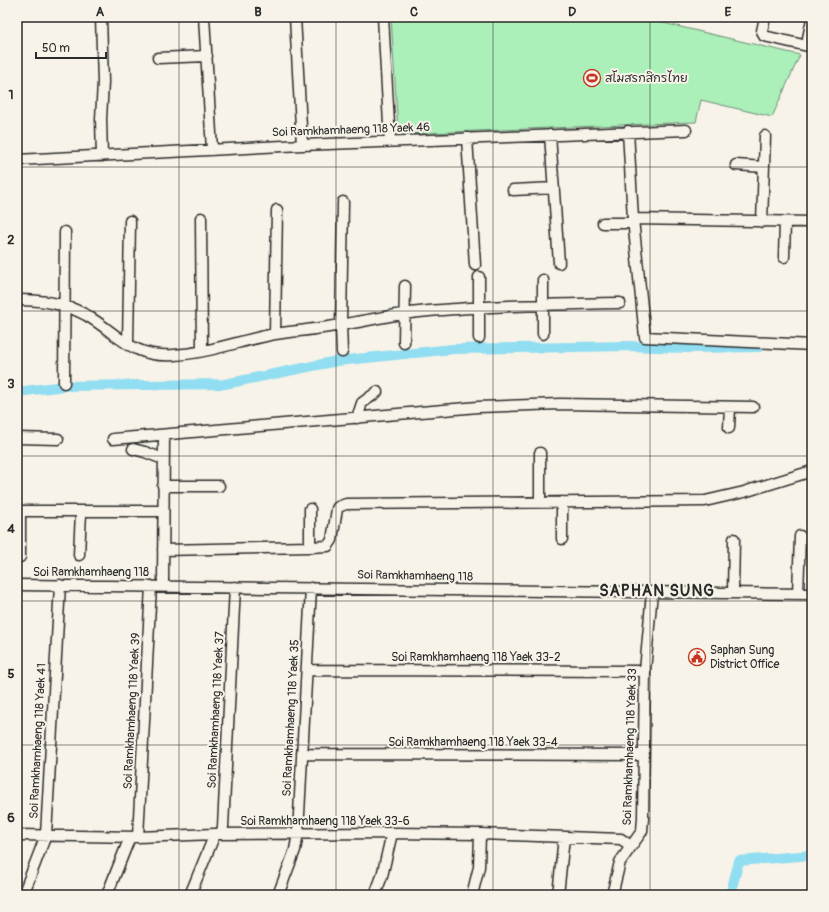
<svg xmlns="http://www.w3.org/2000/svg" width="829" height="912" viewBox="0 0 829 912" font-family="Pangolin,'Playpen Sans Thai',sans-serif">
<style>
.green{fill:#abefb9;stroke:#6b8d72}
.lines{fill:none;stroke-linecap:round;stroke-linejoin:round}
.canal{stroke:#91ddf1;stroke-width:10}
.minor-casing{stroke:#2b2b2b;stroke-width:13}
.minor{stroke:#f7f3e8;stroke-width:10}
.grid{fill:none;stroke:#2b2b2b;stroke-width:1;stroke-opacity:0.55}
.labels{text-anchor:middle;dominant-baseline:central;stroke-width:4;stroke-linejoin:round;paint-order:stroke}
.poi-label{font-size:12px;fill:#2b2b2b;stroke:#f7f3e8;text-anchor:start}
.street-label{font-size:12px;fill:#2b2b2b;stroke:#f7f3e8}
.district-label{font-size:16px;font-weight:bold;letter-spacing:1px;fill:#2b2b2b;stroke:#f7f3e8}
.neatline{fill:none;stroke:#2b2b2b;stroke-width:1.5}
.grid-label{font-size:13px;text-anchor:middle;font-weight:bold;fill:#2b2b2b}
</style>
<rect width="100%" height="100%" fill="#f7f3e8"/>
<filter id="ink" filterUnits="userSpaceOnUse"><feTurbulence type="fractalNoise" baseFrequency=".025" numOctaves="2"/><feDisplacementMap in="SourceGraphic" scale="8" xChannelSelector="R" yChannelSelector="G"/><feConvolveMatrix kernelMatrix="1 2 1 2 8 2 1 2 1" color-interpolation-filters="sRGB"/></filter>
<g filter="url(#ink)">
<path class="green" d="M 391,17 L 638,17 L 800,55 L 772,117 L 701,100 L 696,122 L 404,134 L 398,132 Z"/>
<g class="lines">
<path class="canal" d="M 17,392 L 64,386 L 225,384 L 337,361 L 453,349 L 627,346 L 686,348 L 760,347
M 730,895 L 739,861 L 812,855"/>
<g class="minor-casing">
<path id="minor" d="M 101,17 L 103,82 L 101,119 L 102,156
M 204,17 L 212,150
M 295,17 L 302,145
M 383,17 L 390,142
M 765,17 L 762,31 L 764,36 L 812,47
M 808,38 L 812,19
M 158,58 L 207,56
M 628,131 L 633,219 L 645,337 L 812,345
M 550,135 L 559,263
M 467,138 L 475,265
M 17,160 L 302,145 L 686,130
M 736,165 L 764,167
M 513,190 L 554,188
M 201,218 L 202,351
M 633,219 L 812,222
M 762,222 L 765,136
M 603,223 L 634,223
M 784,257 L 785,222
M 17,300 C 42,300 64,303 86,315 C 119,334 131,358 174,355 C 209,353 242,340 275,334 C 297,331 319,329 340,325 C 359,322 377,318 396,315 C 420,311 445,310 470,308 C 520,305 570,304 620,303
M 275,334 L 277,210
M 543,334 L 543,280
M 479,338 L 479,277
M 404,343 L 405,286
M 128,345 L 130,221
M 342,352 L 341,325 L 343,202
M 64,383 L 65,232
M 357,418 L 362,403 L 377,392
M 729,428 L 730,407
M 17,438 L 58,439
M 113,439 L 478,407 L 560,404 L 753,407
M 133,449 L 145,452 L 163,459
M 163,486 L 219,486
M 540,502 L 540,453
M 562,502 L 562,539
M 17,511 L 163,511
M 20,511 L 20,557
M 310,547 L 310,509
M 163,550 L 310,547 L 328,546 L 332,540 L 337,509 L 338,507 L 346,504 L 705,501 L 744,492 L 812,471
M 79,555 L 81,512
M 17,585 L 812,594
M 163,586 L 164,436
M 733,593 L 734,539
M 798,594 L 800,536
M 307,670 L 645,671
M 302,754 L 643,755
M 221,834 L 223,827 L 235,587
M 17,835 L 138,837 L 215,834 L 392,833 L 480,834 L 621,839 L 631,846
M 138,837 L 151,586
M 23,895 L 46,835 L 60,585
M 107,895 L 130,837
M 190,895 L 215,834
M 278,895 L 295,850 L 298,833 L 311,588
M 375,895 L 382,876 L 392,833
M 472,895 L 479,867 L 480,834
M 558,895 L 564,837
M 612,895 L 620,862 L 642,831 L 643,818 L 645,671 L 652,592"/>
</g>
<use href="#minor" class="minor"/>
</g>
</g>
<path class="grid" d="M 179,17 L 179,895M 336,17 L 336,895M 493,17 L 493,895M 650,17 L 650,895M 17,167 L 812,167M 17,311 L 812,311M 17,456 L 812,456M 17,601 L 812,601M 17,745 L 812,745"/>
<defs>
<g id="stadium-ring" transform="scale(0.9)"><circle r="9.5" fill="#f7f3e8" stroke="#c8321e" stroke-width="1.5"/><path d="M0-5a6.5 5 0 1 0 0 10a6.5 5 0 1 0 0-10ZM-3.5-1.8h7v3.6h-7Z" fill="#c8321e"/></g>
<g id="civic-ring" transform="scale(0.9)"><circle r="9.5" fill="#f7f3e8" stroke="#c8321e" stroke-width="1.5"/><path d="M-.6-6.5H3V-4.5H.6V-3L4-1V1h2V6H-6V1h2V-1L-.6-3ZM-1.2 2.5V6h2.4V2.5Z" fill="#c8321e"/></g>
</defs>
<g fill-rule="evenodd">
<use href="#stadium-ring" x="592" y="78"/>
<use href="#civic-ring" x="697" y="657"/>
</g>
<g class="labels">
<g class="poi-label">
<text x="605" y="78">สโมสรกสิกรไทย</text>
<text x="710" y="650">Saphan Sung<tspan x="710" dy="14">District Office</tspan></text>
</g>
<g class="street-label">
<text transform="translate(351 130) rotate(-2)">Soi Ramkhamhaeng 118 Yaek 46</text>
<text x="91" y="572">Soi Ramkhamhaeng 118</text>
<text transform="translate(415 576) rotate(1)">Soi Ramkhamhaeng 118</text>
<text x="476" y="657">Soi Ramkhamhaeng 118 Yaek 33-2</text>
<text transform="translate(216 710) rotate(-87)">Soi Ramkhamhaeng 118 Yaek 37</text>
<text transform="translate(132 711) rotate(-87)">Soi Ramkhamhaeng 118 Yaek 39</text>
<text transform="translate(291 718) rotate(-87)">Soi Ramkhamhaeng 118 Yaek 35</text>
<text transform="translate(38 741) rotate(-87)">Soi Ramkhamhaeng 118 Yaek 41</text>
<text x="473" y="742">Soi Ramkhamhaeng 118 Yaek 33-4</text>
<text transform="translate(630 747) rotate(-88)">Soi Ramkhamhaeng 118 Yaek 33</text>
<text x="325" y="821">Soi Ramkhamhaeng 118 Yaek 33-6</text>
</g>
<g class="district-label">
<text x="657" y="591">SAPHAN SUNG</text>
</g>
</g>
<rect width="829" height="912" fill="none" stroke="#f7f3e8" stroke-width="44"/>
<path d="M36 52v6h70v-6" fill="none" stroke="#2b2b2b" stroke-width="2"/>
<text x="42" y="52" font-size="12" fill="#2b2b2b" stroke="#f7f3e8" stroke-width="3" paint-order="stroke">50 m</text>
<rect x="22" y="22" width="785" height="868" class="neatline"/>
<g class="grid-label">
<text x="100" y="16">A</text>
<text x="258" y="16">B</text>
<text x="414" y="16">C</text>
<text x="572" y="16">D</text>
<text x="728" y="16">E</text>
<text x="11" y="99">1</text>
<text x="11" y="244">2</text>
<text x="11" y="388">3</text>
<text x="11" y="533">4</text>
<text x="11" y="678">5</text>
<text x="11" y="822">6</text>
</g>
</svg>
